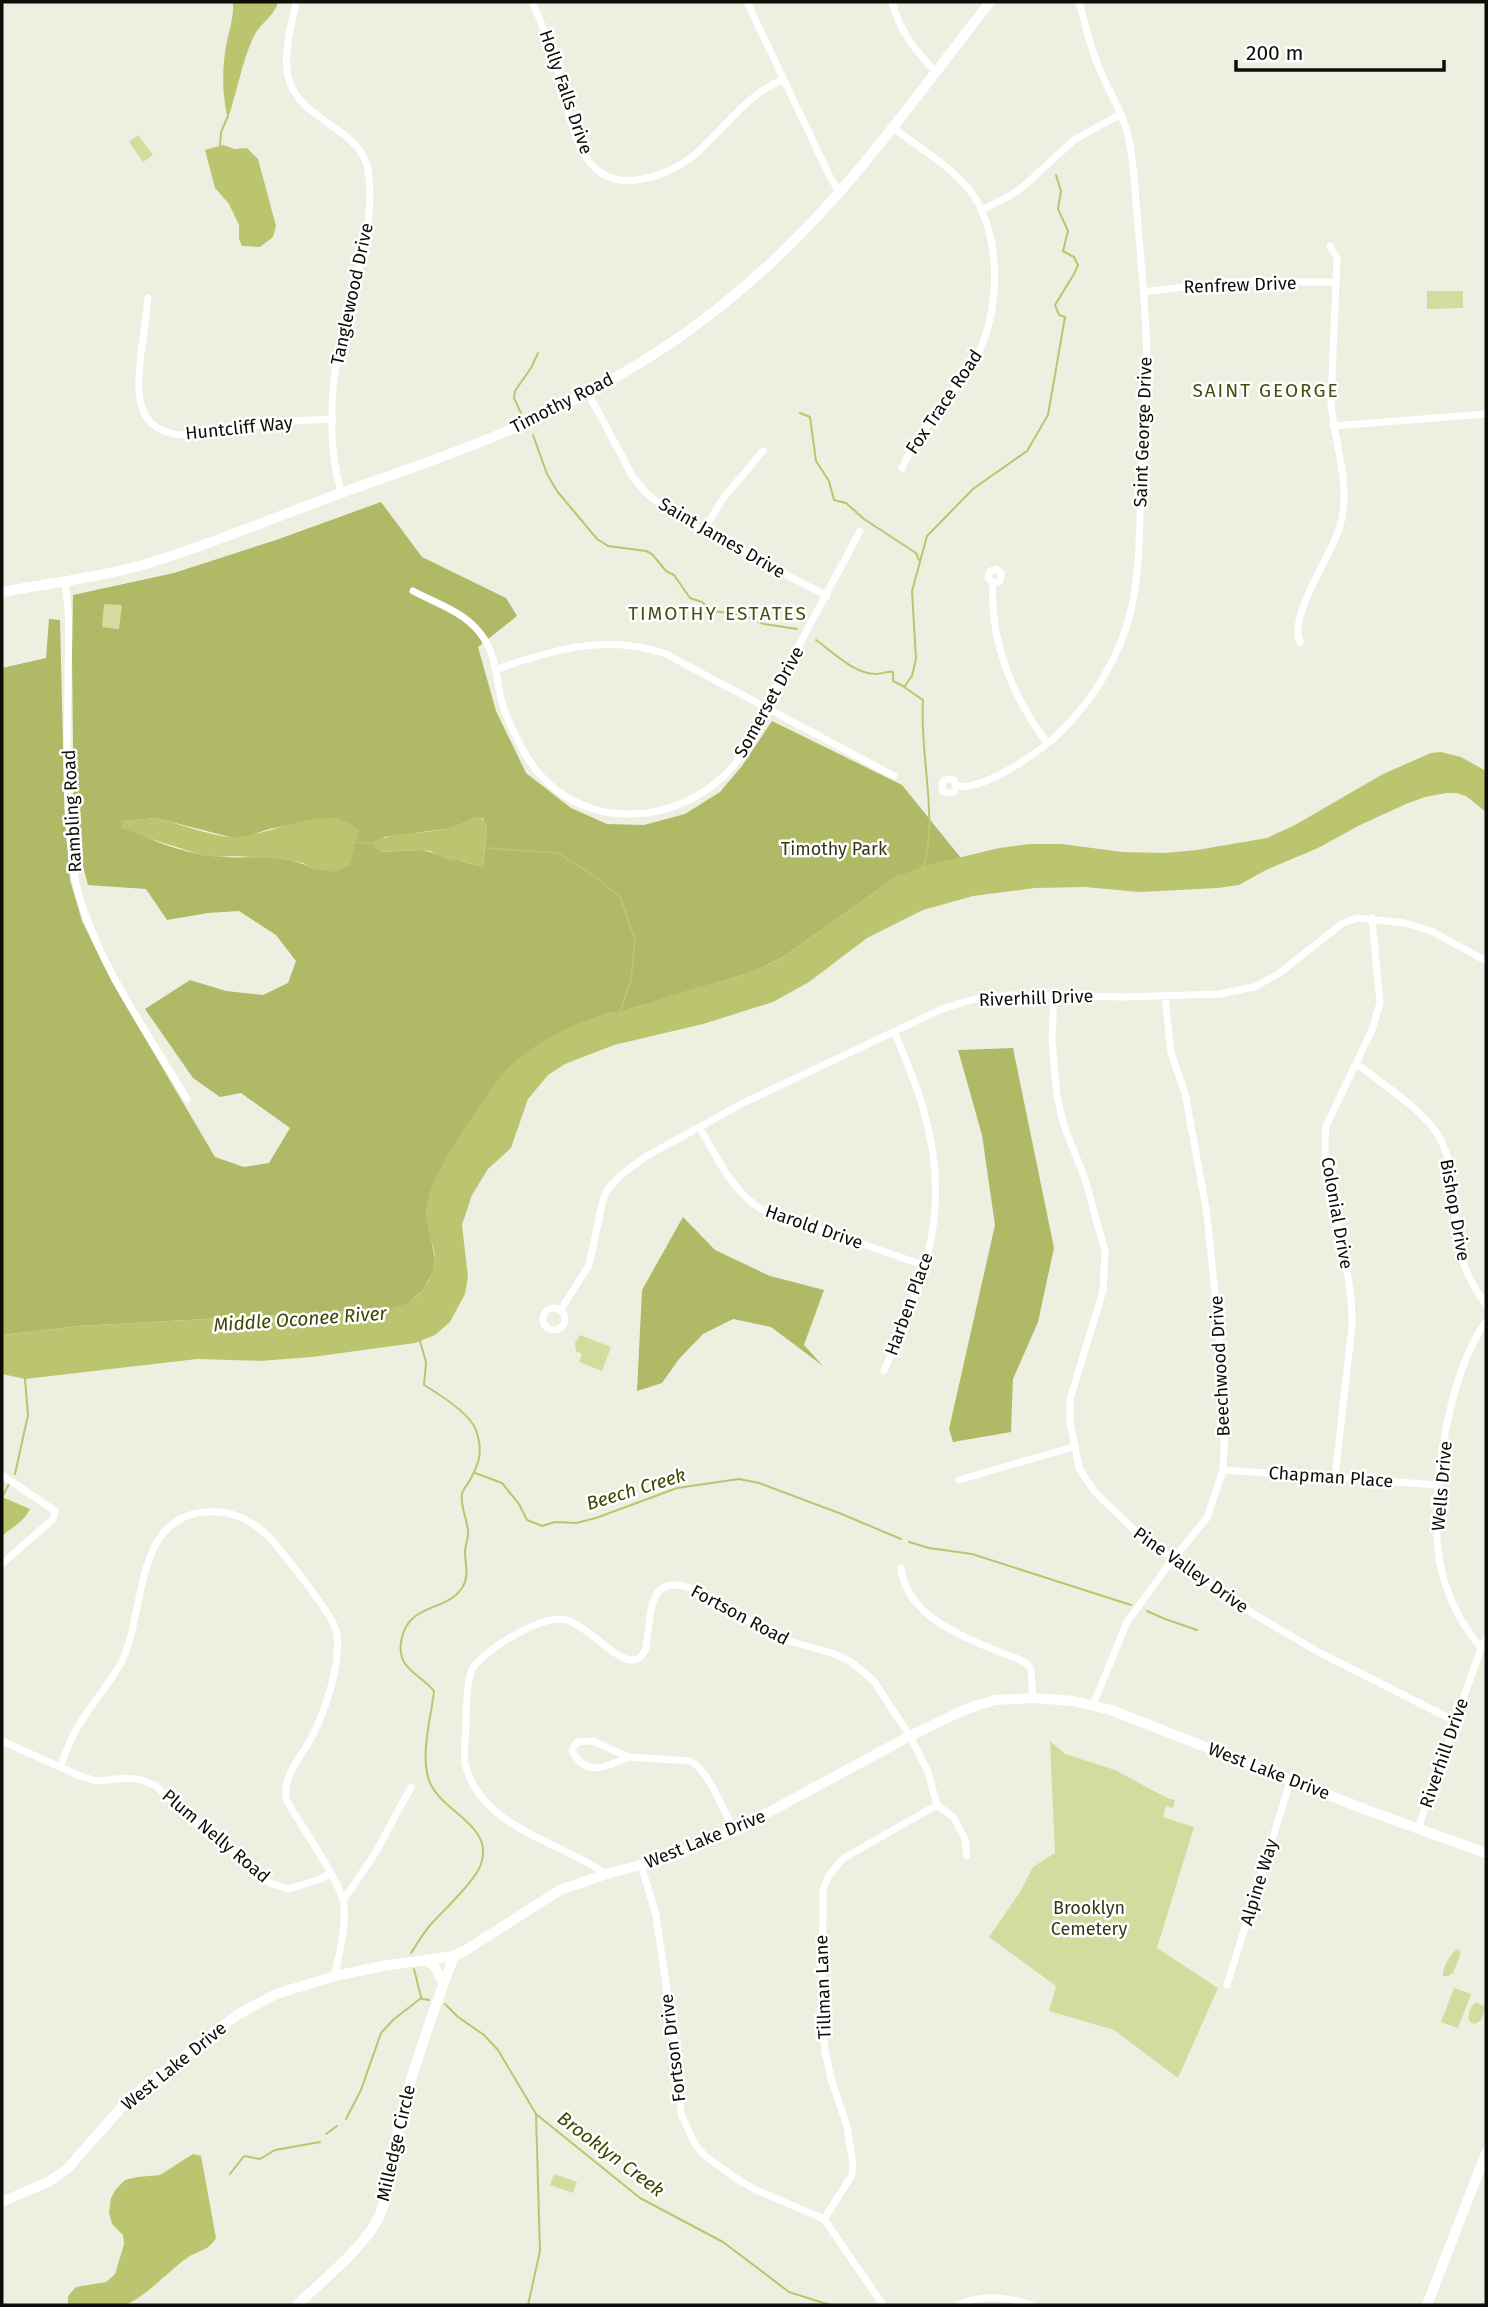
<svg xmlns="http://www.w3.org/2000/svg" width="1488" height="2307" viewBox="0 0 1488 2307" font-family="'Fira Sans',sans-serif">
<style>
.green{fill:#d3db9f}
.forest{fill:#b0b965;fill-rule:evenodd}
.water{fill:#bbc570}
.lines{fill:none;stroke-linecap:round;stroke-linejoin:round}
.stream{stroke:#bbc570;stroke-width:2}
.street{stroke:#fff;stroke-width:7}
.secondary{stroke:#fff;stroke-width:10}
.labels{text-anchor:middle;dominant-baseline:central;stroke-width:5;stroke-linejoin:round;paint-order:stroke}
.street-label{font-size:18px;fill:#0d0e09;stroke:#fff}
.park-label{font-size:18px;fill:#343814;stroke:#fff}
.neighbourhood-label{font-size:19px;letter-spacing:2px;fill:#474c10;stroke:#fff}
.water-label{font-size:19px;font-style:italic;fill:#404500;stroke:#fff}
</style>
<rect width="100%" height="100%" fill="#edf0e0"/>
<path class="green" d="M 138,135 L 153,155 L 143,162 L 129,142 Z
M 1427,291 L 1463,291 L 1463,308 L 1427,309 Z
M 103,603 L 122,605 L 120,629 L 101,627 Z
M 580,1335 L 611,1347 L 602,1371 L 579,1362 L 582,1354 L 576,1351 L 575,1343 Z
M 1050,1741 L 1065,1754 L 1115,1770 L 1167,1798 L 1175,1800 L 1173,1808 L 1166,1806 L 1163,1817 L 1194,1827 L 1157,1948 L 1218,1988 L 1178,2078 L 1114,2030 L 1049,2011 L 1056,1986 L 989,1937 L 1020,1892 L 1033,1867 L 1055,1853 Z
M 1458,1949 L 1461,1953 L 1453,1973 L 1448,1976 L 1443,1976 C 1443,1967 1451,1952 1458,1949 Z
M 1454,1988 L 1471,1994 L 1458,2028 L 1441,2022 Z
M 1475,2002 L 1486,2007 L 1481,2020 L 1475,2024 L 1470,2022 C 1466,2014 1471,2008 1475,2002 Z
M 554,2174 L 577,2182 L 573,2193 L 550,2185 Z"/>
<path class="forest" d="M 381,502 L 422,557 L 506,598 L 517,616 L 478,647 L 496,711 L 526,773 L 571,808 L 607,824 L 644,825 L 685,814 L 720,792 L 742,766 L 772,721 L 902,785 L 961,858 L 896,877 L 783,957 L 755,971 L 620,1012 L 609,1013 L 580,1023 L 534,1048 L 510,1067 L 496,1083 L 435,1180 L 426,1210 L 435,1261 L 433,1272 L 423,1290 L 407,1304 L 394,1309 L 374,1312 L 353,1311 L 79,1326 L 2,1335 L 2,668 L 46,658 L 49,619 L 60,620 L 64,784 L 70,880 L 82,921 L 112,982 L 215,1157 L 244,1167 L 269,1163 L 290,1128 L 241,1093 L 220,1097 L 193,1078 L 145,1009 L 190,980 L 226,991 L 263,995 L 288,983 L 296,961 L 276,935 L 239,911 L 208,913 L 167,920 L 146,889 L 88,885 L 74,833 L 72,656 L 73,595 L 174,573 L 276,540 ZM 104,604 L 122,605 L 119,629 L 102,627 ZM 156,818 L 230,837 L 246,837 L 269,829 L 324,819 L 313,869 C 279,849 237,863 200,854 C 184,851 167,846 153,840 C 142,835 133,830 122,828 L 122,821 ZM 475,818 L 483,818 L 487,827 L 483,867 L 422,850 L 380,852 L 384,837 L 452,828 Z
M 1013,1048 L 1054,1248 L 1038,1322 L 1013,1379 L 1011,1432 L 953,1442 L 949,1429 L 995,1225 L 982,1135 L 958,1050 Z
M 683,1217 L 715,1250 L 770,1276 L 824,1290 L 804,1345 L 823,1366 L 771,1327 L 733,1319 L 703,1334 L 679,1359 L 662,1383 L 637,1391 L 642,1290 Z"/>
<path class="water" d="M 233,2 L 278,2 C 275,16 259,24 253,38 C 241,64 237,93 228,118 C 222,97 222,68 226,46 C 229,30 234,18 233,2 Z
M 223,145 L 235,149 L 247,148 L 258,159 L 276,226 L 273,237 L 260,247 L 242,246 L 239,239 L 239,225 L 229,204 L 215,188 L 205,150 Z
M 1441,752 L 1461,757 L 1486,771 L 1486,812 L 1466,796 L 1456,793 L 1446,793 L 1425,797 L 1406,804 L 1360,825 L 1318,848 L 1266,870 L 1239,885 L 1218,888 L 1139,892 L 1085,887 L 1035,888 L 973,896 L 923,910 L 867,938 L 809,982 L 773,1002 L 703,1024 L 614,1045 L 565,1064 L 548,1075 L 528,1099 L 511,1148 L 488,1169 L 472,1195 L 462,1225 L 468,1277 L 465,1294 L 450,1322 L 435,1335 L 415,1343 L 312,1357 L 260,1361 L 197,1359 L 25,1379 L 2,1374 L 2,1335 L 79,1326 L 353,1311 C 384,1311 411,1311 428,1282 C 433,1273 436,1262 434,1251 C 430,1233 423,1218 428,1199 C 436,1167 475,1112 495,1084 C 520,1049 565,1026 606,1014 C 611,1012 616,1013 622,1011 C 649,1004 676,993 703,986 C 732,978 757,972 783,957 L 896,877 L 924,866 L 999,848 L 1030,844 L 1061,844 L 1123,852 L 1165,853 L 1197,850 L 1267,838 L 1295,825 L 1383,774 L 1431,753 Z
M 480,817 L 485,821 L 487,827 L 483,867 L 459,860 L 449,861 L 430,851 L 422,850 L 380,852 L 371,843 C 397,830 422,835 449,828 C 460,826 469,819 480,817 Z
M 156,818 C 177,823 213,837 234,837 C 262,837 313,812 340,819 C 346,821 353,826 359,830 L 350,865 L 336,872 L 313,869 L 303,863 L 285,859 L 235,856 L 217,857 L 199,854 L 154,840 L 122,828 L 121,821 Z
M 2,1497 L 30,1509 C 23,1523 12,1527 2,1536 Z
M 193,2154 L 201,2156 L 216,2238 C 209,2250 201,2250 190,2256 C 172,2267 142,2301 124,2305 C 107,2307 85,2305 68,2305 L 68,2296 L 76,2287 L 106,2282 L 115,2274 L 124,2244 L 123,2235 L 112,2224 L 109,2213 L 111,2198 L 116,2189 L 125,2180 L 137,2177 L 160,2175 Z"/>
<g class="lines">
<path class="stream" d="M 220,145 L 221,132 L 228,116
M 521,413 L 514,398 L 515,391 L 531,368 L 538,353
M 800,413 L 810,417 L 816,461 L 829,481 L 834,500 L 846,503 L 864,519 L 916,553 L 919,560
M 533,435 L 547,474 L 557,491 L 597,539 L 608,546 L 646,551 L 652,554 L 666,571 L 674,575 L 690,598 L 702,602 L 713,611 L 743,615 L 764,624 L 797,629
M 816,640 C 833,652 854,674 876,674 C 882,674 887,671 893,672 L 893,681 L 903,686
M 356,842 L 372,843
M 486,848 L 558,853 L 594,876 L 620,897 L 635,940 L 631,980 L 620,1012
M 923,868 C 939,820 919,752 923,700 L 904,687 L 912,676 L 916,659 L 912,591 L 927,536 L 973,489 L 1027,451 L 1048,415 L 1065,317 L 1059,315 L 1055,305 L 1074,274 L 1078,265 L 1074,257 L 1063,251 L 1068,231 L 1058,209 L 1061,191 L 1056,175
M 475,1473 L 502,1483 L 519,1504 L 527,1520 L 542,1526 L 555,1522 L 576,1523 L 596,1518 L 677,1488 L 739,1479 L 759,1483 L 839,1513 L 901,1539
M 15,1474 L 28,1415 L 25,1379
M 2,1497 L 9,1484
M 909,1542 L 929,1548 L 972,1554 L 1131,1605
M 1147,1611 L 1165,1619 L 1197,1630
M 411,1953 C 418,1943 424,1931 433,1922 C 445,1909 476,1880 481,1864 C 495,1823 437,1812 428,1777 C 421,1751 431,1718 434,1691 C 421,1674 397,1670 401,1642 C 407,1602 445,1613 462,1588 C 470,1576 465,1565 465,1552 C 465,1545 469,1538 468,1531 C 467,1519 460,1505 462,1494 C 463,1489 468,1484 470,1480 C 480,1462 483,1450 476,1430 C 470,1414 439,1394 424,1385 L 426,1362 L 420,1341
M 414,1969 L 421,1997
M 422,1999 L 429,2000
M 445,2004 L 458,2017 L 484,2035 L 498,2050 L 536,2114 L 640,2198 L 723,2242 L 789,2292 L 830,2305
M 346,2119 L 361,2090 L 381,2033 L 393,2020 L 421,1998
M 326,2134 L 337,2126
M 230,2174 L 244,2156 L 260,2159 L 275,2150 L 320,2142
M 528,2305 L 540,2251 L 536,2115
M 905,2305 L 922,2305"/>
<path class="street" d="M 296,2 C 292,24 283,53 288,76 C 298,123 365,126 369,176 C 374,233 354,285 341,339 C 330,384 327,449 342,493
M 532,2 C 542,23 550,45 557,67 C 567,99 570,142 594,167 C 620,194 669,175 693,156 C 724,130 744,96 782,80
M 747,2 L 831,179 L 840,192
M 892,2 C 900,31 914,50 936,72
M 893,127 C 917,147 948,164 968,188 C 1004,232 1002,319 971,366 C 948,401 920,429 902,468
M 982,210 L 1011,195 L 1025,185 L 1074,140 L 1121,114
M 1143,292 L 1226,282 L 1336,282
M 148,298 C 146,316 144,334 141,353 C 137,391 133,433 185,435 L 291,421 L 333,419
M 588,393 L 633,477 L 648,495 L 668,510 L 703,531 L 827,596
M 1333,426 L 1486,414
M 703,531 L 724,497 L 763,451
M 64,580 C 71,612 68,648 68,681 C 67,742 65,806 73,867 C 84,944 147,1032 187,1099
M 993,583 L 988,578 L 990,571 L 996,569 L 1001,573 L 1000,581 L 993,583 C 989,641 1013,697 1047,743
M 413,591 C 436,603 464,612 480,633 C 496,653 496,676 501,699 C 505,716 514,733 522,748 C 566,834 678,833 736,763 L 860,531
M 1300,642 C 1288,615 1331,557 1340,526 C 1352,484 1334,444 1331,402 L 1337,258 L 1330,246
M 497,669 C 554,650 607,633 666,654 L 894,776
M 956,786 L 954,792 L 947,793 L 943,791 L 942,784 L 944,780 L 949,779 L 954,780 L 956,786 C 982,790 1021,763 1042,748 C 1080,719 1111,673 1126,628 C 1141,583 1139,532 1141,485 C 1143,447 1147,408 1147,369 C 1147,321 1142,273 1138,226 C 1135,196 1135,165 1128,136 C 1123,112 1108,90 1099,68 C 1090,46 1085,24 1079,2
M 1054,995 L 1052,1041 L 1057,1096 L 1064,1126 L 1085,1179 L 1105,1251 L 1103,1291 L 1070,1399 L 1070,1422 L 1079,1468 L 1094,1491 L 1138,1534 L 1252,1613 L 1320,1653 L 1455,1721
M 1357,1064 C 1382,1084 1421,1108 1438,1135 C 1457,1167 1452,1206 1458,1241 C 1463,1268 1471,1283 1486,1305
M 699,1127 C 717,1156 731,1191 761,1209 L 926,1266
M543 1319a11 11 0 1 1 22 0a11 11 0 1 1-22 0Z
M 560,1311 L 589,1265 L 603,1200 L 608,1189 L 622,1174 L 645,1157 L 743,1103 L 942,1009 L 971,1000 L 1011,995 L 1123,997 L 1220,994 L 1254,987 L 1278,974 L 1343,923 L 1357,918 L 1405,923 L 1431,931 L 1486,961
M 884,1371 C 924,1276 954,1213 923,1108 C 916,1082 904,1057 895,1033
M 1223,1470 L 1439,1485
M 2,1475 L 55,1511 L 53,1519 L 2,1564
M 1335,1477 L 1352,1326 C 1354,1260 1319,1191 1326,1126 L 1372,1030 L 1380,1003 L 1372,918
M 959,1480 L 1073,1447
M 901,1568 C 906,1616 963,1637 1002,1653 C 1011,1656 1020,1659 1027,1664 L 1031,1670 L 1033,1698
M 1481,1648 C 1462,1625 1449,1601 1442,1572 C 1426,1511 1447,1372 1486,1322
M 1093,1705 L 1127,1622 L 1173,1559 L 1207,1518 L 1223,1470 L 1225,1429 L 1224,1385 L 1207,1214 L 1185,1093 L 1171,1053 L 1165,996
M 2,1741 L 80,1776 L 97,1781 L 126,1778 L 142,1780 L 156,1786 L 188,1818 L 224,1844 L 270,1883 L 288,1889 L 318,1880 L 330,1874
M 628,1757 C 607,1767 585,1778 572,1750 L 577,1742 L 593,1741 L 628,1757 L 690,1761 C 709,1770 724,1812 734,1831
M 60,1766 C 65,1755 69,1743 75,1732 C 88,1707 109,1686 122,1661 C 146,1612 133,1517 206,1512 C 231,1510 250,1519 268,1536 C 281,1550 332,1614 336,1630 C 343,1660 324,1716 309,1742 C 298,1761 283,1776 286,1799 C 299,1824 341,1881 344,1905 C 346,1928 339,1953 335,1976
M 1418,1828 L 1481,1648 L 1486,1639
M 641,1865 L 656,1915 L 673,2033 L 681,2114 L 695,2144 L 704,2155 L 737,2179 L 756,2190 L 824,2219 L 883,2305
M 606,1874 C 559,1841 484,1829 466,1767 C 462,1755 466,1737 466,1724 C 466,1710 466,1677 474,1666 C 488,1648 544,1613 567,1620 C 588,1627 611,1656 630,1660 C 639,1661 643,1655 646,1648 C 652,1611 646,1569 699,1591 L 778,1638 L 835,1654 L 851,1662 L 873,1680 L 910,1736 L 928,1772 L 937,1805 L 954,1818 L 965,1839 L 967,1856
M 343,1901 L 376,1852 L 411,1787
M 1227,1985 L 1291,1779
M 824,2219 L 852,2175 L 853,2164 L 847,2126 L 832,2082 L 825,2051 L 822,2018 L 823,1890 L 829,1875 L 844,1858 L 937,1805
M 958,2305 C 983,2294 1006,2297 1032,2305"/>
<path class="secondary" d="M 2,592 C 48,583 98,578 142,565 C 211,545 277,516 344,492 C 400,472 457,453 512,429 C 596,393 676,346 745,286 C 841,205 913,100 990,2
M 427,1961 L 434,1966 L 444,1983
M 2,2202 L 48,2182 L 68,2168 L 128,2100 L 237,2015 L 276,1994 L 335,1976 L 383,1966 L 454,1956 L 466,1950 L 560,1890 L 606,1874 L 668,1858 L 734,1831 L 910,1736 L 966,1709 L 995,1700 L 1033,1698 L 1074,1701 L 1111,1710 L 1372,1812 L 1486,1853
M 297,2305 C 320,2283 360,2250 375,2224 C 393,2193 392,2153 400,2119 C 414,2064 434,2009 454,1956
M 1427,2305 L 1486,2153"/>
</g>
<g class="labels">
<g class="street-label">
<text transform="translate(566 92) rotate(71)">Holly Falls Drive</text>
<text transform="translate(1240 285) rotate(-2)">Renfrew Drive</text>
<text transform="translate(352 294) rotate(-78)">Tanglewood Drive</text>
<text transform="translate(944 402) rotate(-56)">Fox Trace Road</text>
<text transform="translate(562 403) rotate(-27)">Timothy Road</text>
<text transform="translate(239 428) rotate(-6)">Huntcliff Way</text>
<text transform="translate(1143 432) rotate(-88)">Saint George Drive</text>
<text transform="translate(722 538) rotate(30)">Saint James Drive</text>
<text transform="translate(769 702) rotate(-61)">Somerset Drive</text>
<text transform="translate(72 811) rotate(-93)">Rambling Road</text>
<text transform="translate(1036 998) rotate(-2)">Riverhill Drive</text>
<text transform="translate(1455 1210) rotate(80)">Bishop Drive</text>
<text transform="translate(1337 1213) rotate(80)">Colonial Drive</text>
<text transform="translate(814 1227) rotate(19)">Harold Drive</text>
<text transform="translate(909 1304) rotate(-70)">Harben Place</text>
<text transform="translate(1220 1366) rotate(-93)">Beechwood Drive</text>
<text transform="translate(1331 1477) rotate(4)">Chapman Place</text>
<text transform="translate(1442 1486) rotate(-85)">Wells Drive</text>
<text transform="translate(1191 1570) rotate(35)">Pine Valley Drive</text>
<text transform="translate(740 1615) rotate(28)">Fortson Road</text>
<text transform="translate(1444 1753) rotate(-71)">Riverhill Drive</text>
<text transform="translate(1269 1771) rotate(21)">West Lake Drive</text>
<text transform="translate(216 1836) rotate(40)">Plum Nelly Road</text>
<text transform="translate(705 1839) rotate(-22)">West Lake Drive</text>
<text transform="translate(1259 1882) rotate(-73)">Alpine Way</text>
<text transform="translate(823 1987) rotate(-92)">Tillman Lane</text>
<text transform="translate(673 2048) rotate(-97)">Fortson Drive</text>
<text transform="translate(174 2066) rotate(-39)">West Lake Drive</text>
<text transform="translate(396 2143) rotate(-77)">Milledge Circle</text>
</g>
<g class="park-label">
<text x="834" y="849">Timothy Park</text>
<text x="1089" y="1908">Brooklyn<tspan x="1089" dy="21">Cemetery</tspan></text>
</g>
<g class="neighbourhood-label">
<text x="1266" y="390">SAINT GEORGE</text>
<text x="718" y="613">TIMOTHY ESTATES</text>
</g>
<g class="water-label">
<text transform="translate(300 1319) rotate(-4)">Middle Oconee River</text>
<text transform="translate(636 1489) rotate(-17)">Beech Creek</text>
<text transform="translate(611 2154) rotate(37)">Brooklyn Creek</text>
</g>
</g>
<rect width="1488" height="2307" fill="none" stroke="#0d0e09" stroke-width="7"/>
<path d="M1236 60v10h208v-10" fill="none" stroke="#0d0e09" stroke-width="3.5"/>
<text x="1246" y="60" font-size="21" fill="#0d0e09" stroke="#ffffff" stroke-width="5" paint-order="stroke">200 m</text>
</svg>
